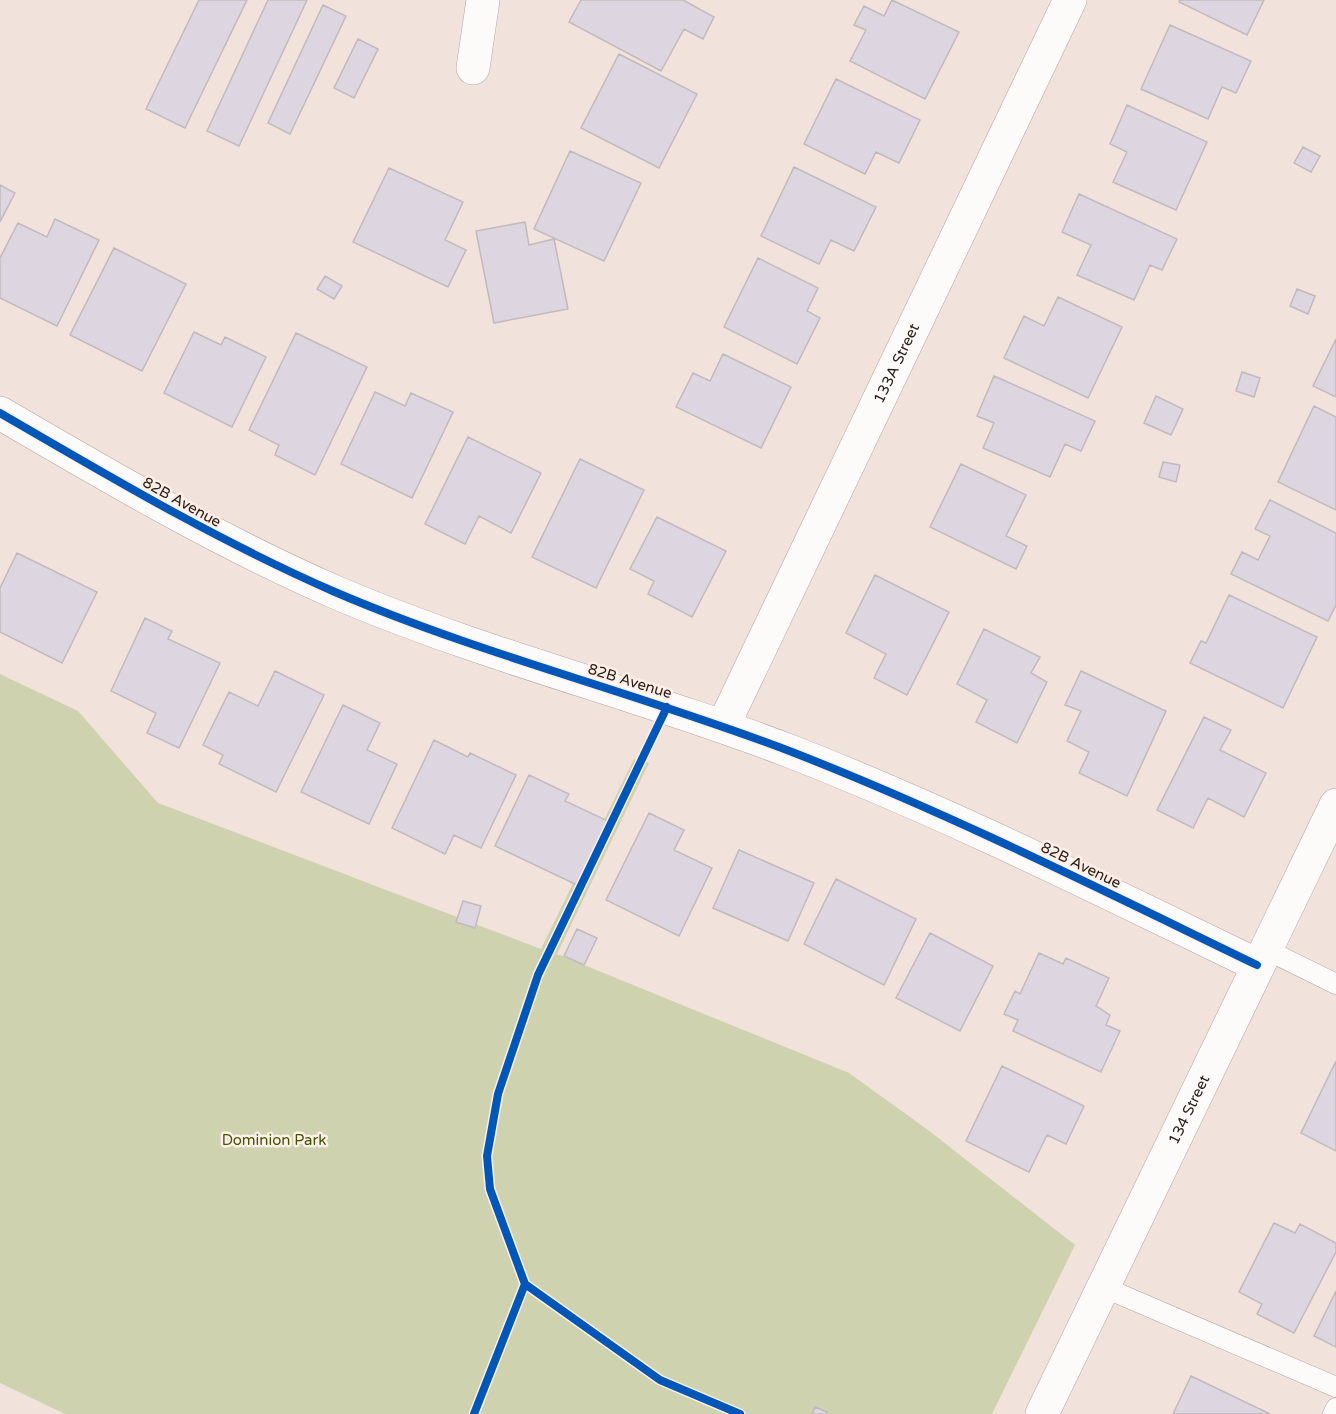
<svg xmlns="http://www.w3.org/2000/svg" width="1336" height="1414" viewBox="0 0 1336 1414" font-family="'Varela Round',sans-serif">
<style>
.green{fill:#ced2ae}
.building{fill:#ddd6e0;stroke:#c1babd;stroke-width:1.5}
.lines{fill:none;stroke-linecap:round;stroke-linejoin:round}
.service-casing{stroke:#b2a6a0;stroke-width:21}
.minor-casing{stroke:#b2a6a0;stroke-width:34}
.service{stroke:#fdfbfa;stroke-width:20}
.minor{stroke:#fdfbfa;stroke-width:33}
.cycleway-casing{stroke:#fef0e9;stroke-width:11}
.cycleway{stroke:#0057b8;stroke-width:8}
.labels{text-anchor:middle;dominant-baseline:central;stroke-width:5;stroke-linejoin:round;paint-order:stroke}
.street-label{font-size:15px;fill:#291c17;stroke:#fef0e9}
.park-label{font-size:15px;fill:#415400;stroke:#fef0e9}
</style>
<rect width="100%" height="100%" fill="#f2e2dc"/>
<path class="green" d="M 0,674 L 78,711 L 158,803 L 541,949 L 634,759 L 649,763 L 557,954 L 849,1073 L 928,1130 L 1075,1245 L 992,1414 L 65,1414 L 0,1383 Z"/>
<path class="building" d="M 199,0 L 247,0 L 185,128 L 146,109 Z
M 268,0 L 307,0 L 239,146 L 207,131 Z
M 581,0 L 683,0 L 714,17 L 703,39 L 684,29 L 661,71 L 569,22 Z
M 892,0 L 959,32 L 925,99 L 850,61 L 866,30 L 854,25 L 864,6 L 884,16 Z
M 1180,0 L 1264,0 L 1247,35 L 1179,2 Z
M 323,5 L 346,16 L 290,134 L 268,123 Z
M 1170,25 L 1251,61 L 1236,93 L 1222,87 L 1208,119 L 1141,89 Z
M 358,39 L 378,49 L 354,98 L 334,88 Z
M 619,54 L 697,94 L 659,168 L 581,128 Z
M 836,79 L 920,120 L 899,163 L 876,152 L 865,174 L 804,144 Z
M 1127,105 L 1207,142 L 1176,210 L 1113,182 L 1127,152 L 1110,144 Z
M 1303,147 L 1320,156 L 1311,172 L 1294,163 Z
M 570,151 L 641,183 L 604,261 L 534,229 Z
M 794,167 L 876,207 L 854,251 L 831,240 L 819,264 L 761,236 Z
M 389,168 L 463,202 L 445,240 L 466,250 L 448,287 L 353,242 Z
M 0,185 L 15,193 L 0,222 Z
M 1079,194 L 1177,239 L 1162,270 L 1150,265 L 1134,300 L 1077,275 L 1091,245 L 1062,232 Z
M 55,219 L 99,240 L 57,326 L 0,298 L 0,258 L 18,223 L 47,237 Z
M 525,222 L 529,245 L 554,239 L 568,309 L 494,323 L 476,231 Z
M 114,248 L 186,284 L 142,371 L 70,335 Z
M 758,258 L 818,288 L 807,311 L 820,318 L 797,364 L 724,327 Z
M 325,276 L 342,286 L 334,299 L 317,289 Z
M 1297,289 L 1315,296 L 1308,314 L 1290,306 Z
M 1058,297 L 1122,327 L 1088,398 L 1004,358 L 1024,316 L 1044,326 Z
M 194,332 L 221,345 L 225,337 L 266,357 L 232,427 L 164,393 Z
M 296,333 L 367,367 L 315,475 L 275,455 L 279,445 L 249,430 Z
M 1336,339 L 1336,397 L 1313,386 Z
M 723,354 L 791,387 L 761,448 L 676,407 L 693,373 L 710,381 Z
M 1242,372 L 1260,378 L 1254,397 L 1236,391 Z
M 994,376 L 1095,421 L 1081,451 L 1065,444 L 1050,477 L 983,448 L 994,423 L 977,416 Z
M 375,392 L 405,406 L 411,393 L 453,412 L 412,498 L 341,464 Z
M 1156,396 L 1183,409 L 1171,435 L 1144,423 Z
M 1314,406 L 1336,417 L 1336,510 L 1278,482 Z
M 468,437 L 541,473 L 511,533 L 479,516 L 465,544 L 425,524 Z
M 580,459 L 644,490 L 596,588 L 532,557 Z
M 1163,462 L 1180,465 L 1176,482 L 1159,477 Z
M 961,464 L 1026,495 L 1006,536 L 1027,546 L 1016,569 L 930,527 Z
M 1270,500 L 1336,533 L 1336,605 L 1328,621 L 1231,574 L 1242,552 L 1258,560 L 1270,536 L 1255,529 Z
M 657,517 L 726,551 L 692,617 L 648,594 L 654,581 L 630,569 Z
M 17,553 L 97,592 L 62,663 L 0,632 L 0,588 Z
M 875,575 L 949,612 L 907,695 L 874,678 L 886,654 L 846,633 Z
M 1229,595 L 1317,637 L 1283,708 L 1190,663 L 1201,641 L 1206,643 Z
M 145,618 L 172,631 L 168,639 L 220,663 L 179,748 L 147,733 L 156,713 L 111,691 Z
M 984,629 L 1040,657 L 1031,673 L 1047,682 L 1017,743 L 976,722 L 987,700 L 957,684 Z
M 275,671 L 324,695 L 276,792 L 219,764 L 223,755 L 203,745 L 229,692 L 258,706 Z
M 1081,671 L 1166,711 L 1127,796 L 1079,773 L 1089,752 L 1067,741 L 1081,711 L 1065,705 Z
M 343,705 L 380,723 L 367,750 L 397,764 L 369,824 L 301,792 Z
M 1204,717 L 1231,730 L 1220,750 L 1266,773 L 1244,817 L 1208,798 L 1193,828 L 1157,810 Z
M 434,740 L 468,757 L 470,753 L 516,775 L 481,848 L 454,835 L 445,854 L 392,828 Z
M 529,775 L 569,794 L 565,801 L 608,821 L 577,885 L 495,846 Z
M 649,813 L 684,830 L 674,850 L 712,868 L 679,936 L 606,900 Z
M 739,850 L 814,883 L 788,941 L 713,908 Z
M 836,879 L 916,919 L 884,985 L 804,944 Z
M 463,901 L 481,906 L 475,928 L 456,922 Z
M 577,929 L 597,938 L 584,965 L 564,956 Z
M 930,933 L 993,966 L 960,1031 L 896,998 Z
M 1039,953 L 1063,964 L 1066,958 L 1109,978 L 1096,1006 L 1110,1015 L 1106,1025 L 1120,1031 L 1101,1072 L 1013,1031 L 1018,1020 L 1004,1014 L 1015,991 L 1020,994 Z
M 1336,1061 L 1336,1151 L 1301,1133 Z
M 1002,1066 L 1084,1106 L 1066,1144 L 1047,1135 L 1029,1172 L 966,1141 Z
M 1274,1223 L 1295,1233 L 1300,1224 L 1336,1243 L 1336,1252 L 1294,1333 L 1257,1314 L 1262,1304 L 1239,1292 Z
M 1336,1291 L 1336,1347 L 1314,1336 Z
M 1191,1376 L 1270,1414 L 1173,1414 Z
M 815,1407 L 827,1412 L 826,1414 L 812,1414 Z"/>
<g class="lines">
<g class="service-casing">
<path id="service" d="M 1265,949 L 1336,984
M 1103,1287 L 1336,1387
M 1333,1414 L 1336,1408"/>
</g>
<g class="minor-casing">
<g id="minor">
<path d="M 473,68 L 483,0"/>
<path d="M 0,413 C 110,477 218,541 335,592 C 484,656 642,694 792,752 C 951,814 1104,891 1257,965"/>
<path id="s1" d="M 723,726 L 1070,0"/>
<path id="s2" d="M 1042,1414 L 1336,805"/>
</g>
</g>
<use href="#service" class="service"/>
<use href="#minor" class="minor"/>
<g class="cycleway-casing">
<path id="cycleway" d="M 0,413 C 110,477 218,541 335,592 C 484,656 642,694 792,752 C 951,814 1104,891 1257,965
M 667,707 L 538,975 L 498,1094 L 487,1156 L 490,1189 L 525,1284 L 660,1380 L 740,1414
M 474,1414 L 525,1284"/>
</g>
<use href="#cycleway" class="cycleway"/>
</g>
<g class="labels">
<g class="street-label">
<text stroke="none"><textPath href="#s1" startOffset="402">133A Street</textPath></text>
<text transform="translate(182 502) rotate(29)">82B Avenue</text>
<text transform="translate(630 681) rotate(17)">82B Avenue</text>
<text transform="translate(1081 865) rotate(26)">82B Avenue</text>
<text stroke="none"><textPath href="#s2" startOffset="338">134 Street</textPath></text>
</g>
<g class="park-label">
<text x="274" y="1140">Dominion Park</text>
</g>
</g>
</svg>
